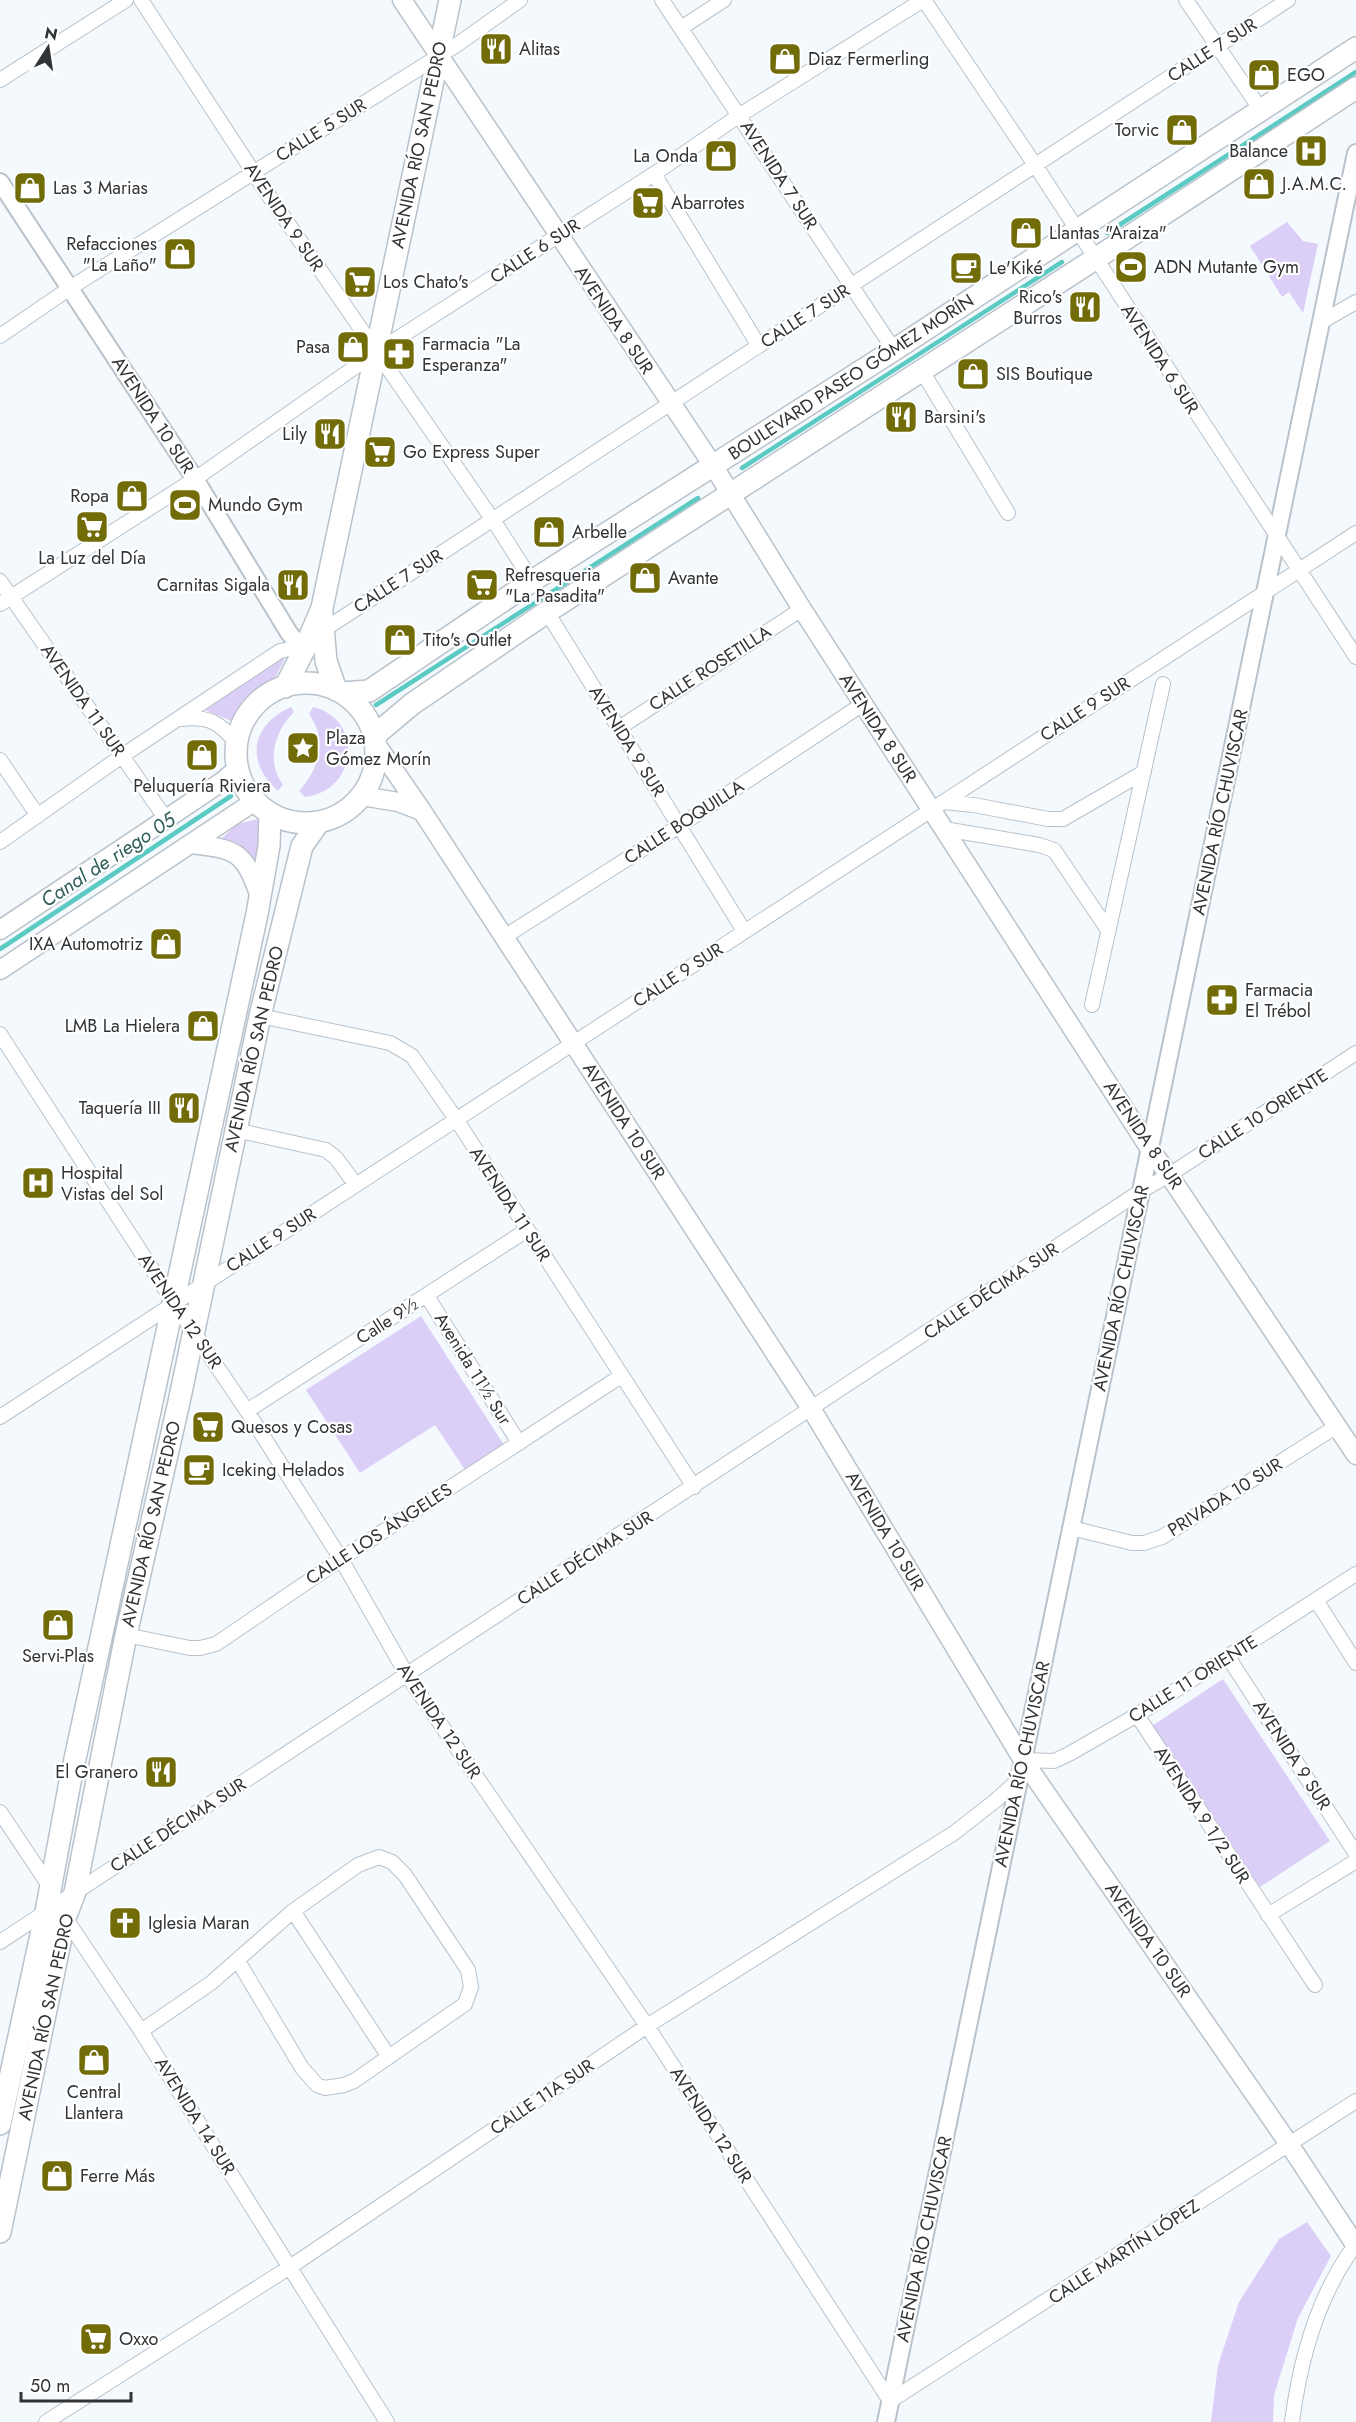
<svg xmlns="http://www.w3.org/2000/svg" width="1356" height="2422" viewBox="0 0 1356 2422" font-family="Jost,sans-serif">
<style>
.green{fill:#dbcff8}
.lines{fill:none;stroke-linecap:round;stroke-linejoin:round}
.stream{stroke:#5bcac2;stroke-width:4.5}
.minor-casing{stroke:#b9c2ca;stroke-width:16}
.tertiary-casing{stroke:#b9c2ca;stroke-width:20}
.secondary-casing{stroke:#b9c2ca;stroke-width:21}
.primary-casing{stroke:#b9c2ca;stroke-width:24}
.minor{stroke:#fff;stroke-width:14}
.tertiary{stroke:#fff;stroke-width:16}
.secondary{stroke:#fff;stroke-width:18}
.primary{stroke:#fff;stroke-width:21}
.labels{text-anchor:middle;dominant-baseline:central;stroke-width:4.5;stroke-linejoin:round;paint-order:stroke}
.poi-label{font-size:18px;fill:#303437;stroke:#fff;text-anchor:start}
.street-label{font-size:18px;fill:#303437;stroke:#fff}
.water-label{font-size:20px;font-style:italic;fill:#2d5d59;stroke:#fff}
</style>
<rect width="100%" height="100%" fill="#f4f9fe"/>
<path class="green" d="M 1287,222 L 1303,241 L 1318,244 L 1303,313 L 1289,292 L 1282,297 L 1250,246 Z
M 287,654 L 276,676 L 249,698 L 234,722 L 203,709 Z
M 291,707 L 294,712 C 274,732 266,761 283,785 L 278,791 C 245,762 251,725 291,707 Z
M 313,707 C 365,720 357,791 305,797 L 299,791 C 319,769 328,740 309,714 Z
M 258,819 L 262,837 L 257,863 C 247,849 237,842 220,840 L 237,824 Z
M 421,1316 L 504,1445 L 465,1470 L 435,1425 L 360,1473 L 306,1390 Z
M 1223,1679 L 1330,1841 L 1260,1887 L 1152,1726 Z
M 1307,2222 L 1331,2256 L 1298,2318 L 1274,2395 L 1273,2422 L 1211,2422 L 1218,2365 L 1239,2302 L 1279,2239 Z"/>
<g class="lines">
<path class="stream" d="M 1107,233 L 1356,72
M 742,468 L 1062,262
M 376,705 L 698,498
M 0,949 L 231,796"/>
<g class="minor-casing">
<path id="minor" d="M 141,0 L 265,190 L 497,526 L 532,581
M 662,0 L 894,350
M 924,0 L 1035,165 L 1356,657
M 1186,0 L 1261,110
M 681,28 L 724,0
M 0,80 L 126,0
M 654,174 L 759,346
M 1321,322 L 1356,302
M 0,336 L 70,288 L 458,44 L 520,0
M 922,371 L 1008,513
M 0,581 L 166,819
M 0,604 L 195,479 L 375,353 L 654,174 L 740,115 L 923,0
M 547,612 L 744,931
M 322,631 L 1288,0
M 181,719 C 209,716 220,722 237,744
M 619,728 L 802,609
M 0,760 L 38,816
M 943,802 L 974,805 L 1048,819 L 1063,819 L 1144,772
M 944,829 L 1039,845 L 1054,850 L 1108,930
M 0,842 L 122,756 L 280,651 L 289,649 L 304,650
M 504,937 L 679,826 L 863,704
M 1092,1005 L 1163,684
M 260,1016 L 390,1043 L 412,1056 L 456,1119 L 694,1487
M 0,1034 L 174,1303 L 247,1411 L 341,1559 L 407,1675 L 647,2026 L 890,2401 L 1356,2101
M 235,1130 L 326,1150 L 336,1158 L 356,1185
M 427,1296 L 519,1443
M 247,1411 L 527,1230
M 0,1417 L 1356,533
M 1071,1528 L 1132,1543 L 1144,1543 L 1162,1537 L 1337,1426
M 1316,1600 L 1356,1663
M 126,1635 L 190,1648 L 200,1648 L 216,1644 L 341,1559 L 621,1376
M 1228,1657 L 1356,1854
M 1137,1715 L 1315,1985
M 0,1812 L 52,1890
M 293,1911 L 389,2057
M 1268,1915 L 1356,1861
M 64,1916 L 141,2031 L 387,2422
M 0,1942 L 1141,1191 L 1169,1175 L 1356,1053
M 141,2031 L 211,1983 L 293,1911 L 358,1865 L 379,1857 L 392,1862 L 405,1875 L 468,1970 L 471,1987 L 465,2004 L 354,2081 L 344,2085 L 325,2088 L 317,2085 L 302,2068 L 238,1961
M 46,2422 L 290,2267 L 647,2026 L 954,1833 L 995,1801 L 1014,1784 L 1023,1760 L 1054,1761 L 1069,1754 L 1137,1715 L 1356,1574
M 1292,2422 C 1300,2360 1318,2294 1356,2244"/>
</g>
<g class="tertiary-casing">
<path id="tertiary" d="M 0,182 L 195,479 L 289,633 L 304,650
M 886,2422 L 1356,153"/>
</g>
<g class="secondary-casing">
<path id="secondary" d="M 402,0 L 714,467 L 802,609 L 1150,1149 L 1169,1175 L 1356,1455
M 376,744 L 422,811 L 812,1410 L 1023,1760 L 1289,2144 L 1356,2246
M 362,796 L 398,802 L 422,811
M 190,844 C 237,849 244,851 260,897
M 0,930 L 223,781 L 238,768
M 0,970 L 255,801"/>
</g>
<g class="primary-casing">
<path id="primary" d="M 322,614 L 326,661 L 336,690
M236 753a70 70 0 1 1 140 0a70 70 0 1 1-140 0Z
M 285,687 L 304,650 L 322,608 L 450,0
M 342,693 L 369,691 L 532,581 L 894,350 L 1356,48
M 374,736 L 412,704 L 547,612 L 1095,259 L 1356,88
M 0,2124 L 46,1912 L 70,1782 L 257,914 L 269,846 L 270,813
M 0,2232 L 65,1918 L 75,1892 L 126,1635 L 179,1402 L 260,1016 L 302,846 L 319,822"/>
</g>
<use href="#minor" class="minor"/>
<use href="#tertiary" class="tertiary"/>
<use href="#secondary" class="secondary"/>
<use href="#primary" class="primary"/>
</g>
<defs>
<g id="restaurant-square" transform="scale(1.725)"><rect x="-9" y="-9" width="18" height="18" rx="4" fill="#716c08" stroke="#fff"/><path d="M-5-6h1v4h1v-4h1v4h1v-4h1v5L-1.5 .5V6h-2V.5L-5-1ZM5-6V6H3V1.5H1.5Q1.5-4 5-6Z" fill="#fff"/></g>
<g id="shop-square" transform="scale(1.725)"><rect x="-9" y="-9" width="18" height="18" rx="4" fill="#716c08" stroke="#fff"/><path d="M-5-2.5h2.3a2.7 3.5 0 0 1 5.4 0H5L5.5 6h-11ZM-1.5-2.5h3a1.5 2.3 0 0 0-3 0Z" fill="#fff"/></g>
<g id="hospital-square" transform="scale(1.725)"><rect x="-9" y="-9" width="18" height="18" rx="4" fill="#716c08" stroke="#fff"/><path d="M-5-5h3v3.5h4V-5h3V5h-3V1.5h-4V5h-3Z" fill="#fff"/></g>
<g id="supermarket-square" transform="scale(1.725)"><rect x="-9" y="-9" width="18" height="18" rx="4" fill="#716c08" stroke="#fff"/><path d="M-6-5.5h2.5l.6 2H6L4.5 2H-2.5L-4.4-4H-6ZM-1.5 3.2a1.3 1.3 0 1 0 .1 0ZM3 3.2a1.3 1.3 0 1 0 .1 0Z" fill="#fff"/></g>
<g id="stadium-square" transform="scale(1.725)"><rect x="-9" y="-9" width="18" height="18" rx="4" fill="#716c08" stroke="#fff"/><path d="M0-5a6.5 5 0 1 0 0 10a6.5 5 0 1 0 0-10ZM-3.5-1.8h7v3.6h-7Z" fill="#fff"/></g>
<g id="cafe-square" transform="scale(1.725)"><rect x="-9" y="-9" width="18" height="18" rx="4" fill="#716c08" stroke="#fff"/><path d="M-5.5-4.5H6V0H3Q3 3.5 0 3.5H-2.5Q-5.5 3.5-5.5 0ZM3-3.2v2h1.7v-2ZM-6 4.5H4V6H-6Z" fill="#fff"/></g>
<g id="pharmacy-square" transform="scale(1.725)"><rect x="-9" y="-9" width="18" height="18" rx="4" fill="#716c08" stroke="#fff"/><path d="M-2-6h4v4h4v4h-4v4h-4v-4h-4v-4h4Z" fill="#fff"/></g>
<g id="sight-square" transform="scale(1.725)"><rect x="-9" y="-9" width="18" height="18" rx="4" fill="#716c08" stroke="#fff"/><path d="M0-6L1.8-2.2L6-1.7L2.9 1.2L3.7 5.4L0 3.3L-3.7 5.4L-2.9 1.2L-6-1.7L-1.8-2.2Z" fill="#fff"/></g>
<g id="church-square" transform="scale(1.725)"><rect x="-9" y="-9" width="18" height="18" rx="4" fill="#716c08" stroke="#fff"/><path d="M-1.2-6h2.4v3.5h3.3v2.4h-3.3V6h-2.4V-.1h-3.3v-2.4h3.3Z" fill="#fff"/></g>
</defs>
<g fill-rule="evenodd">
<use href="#restaurant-square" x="496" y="49"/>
<use href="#shop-square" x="785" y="59"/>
<use href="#shop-square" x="1264" y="75"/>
<use href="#shop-square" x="1182" y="130"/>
<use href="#hospital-square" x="1311" y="151"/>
<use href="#shop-square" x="721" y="156"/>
<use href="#shop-square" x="1259" y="184"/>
<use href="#shop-square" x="30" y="188"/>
<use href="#supermarket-square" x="648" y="203"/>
<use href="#shop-square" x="1026" y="233"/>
<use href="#shop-square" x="180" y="254"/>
<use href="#stadium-square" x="1131" y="267"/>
<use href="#cafe-square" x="966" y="268"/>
<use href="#supermarket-square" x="360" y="282"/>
<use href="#restaurant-square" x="1085" y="307"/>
<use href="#shop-square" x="353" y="347"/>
<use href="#pharmacy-square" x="399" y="354"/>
<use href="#shop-square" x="973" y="374"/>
<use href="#restaurant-square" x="901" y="417"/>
<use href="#restaurant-square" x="330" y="434"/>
<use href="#supermarket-square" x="380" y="452"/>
<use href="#shop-square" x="132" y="496"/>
<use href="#stadium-square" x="185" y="505"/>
<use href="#supermarket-square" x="92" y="527"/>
<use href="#shop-square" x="549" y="532"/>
<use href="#shop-square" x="645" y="578"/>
<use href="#restaurant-square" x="293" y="585"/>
<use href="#supermarket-square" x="482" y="585"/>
<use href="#shop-square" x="400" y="640"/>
<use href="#sight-square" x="303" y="748"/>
<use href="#shop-square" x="202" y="755"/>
<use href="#shop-square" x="166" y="944"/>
<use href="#pharmacy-square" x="1222" y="1000"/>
<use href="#shop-square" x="203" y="1026"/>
<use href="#restaurant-square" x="184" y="1108"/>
<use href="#hospital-square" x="38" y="1183"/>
<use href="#supermarket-square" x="208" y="1427"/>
<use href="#cafe-square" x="199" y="1470"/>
<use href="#shop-square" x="58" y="1625"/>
<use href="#restaurant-square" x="161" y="1772"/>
<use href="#church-square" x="125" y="1923"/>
<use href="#shop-square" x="94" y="2060"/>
<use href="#shop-square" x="57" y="2176"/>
<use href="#supermarket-square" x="96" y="2339"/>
</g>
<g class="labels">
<g class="poi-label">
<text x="519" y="49">Alitas</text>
<text x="808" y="59">Diaz Fermerling</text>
<text x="1287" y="75">EGO</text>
<text x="1159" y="130" text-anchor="end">Torvic</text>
<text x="1288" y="151" text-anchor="end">Balance</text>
<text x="698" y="156" text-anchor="end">La Onda</text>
<text x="1282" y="184">J.A.M.C.</text>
<text x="53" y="188">Las 3 Marias</text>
<text x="671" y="203">Abarrotes</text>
<text x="1049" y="233">Llantas "Araiza"</text>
<text x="157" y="244" text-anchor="end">Refacciones<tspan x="157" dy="21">"La Laño"</tspan></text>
<text x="1154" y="267">ADN Mutante Gym</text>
<text x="989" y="268">Le'Kiké</text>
<text x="383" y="282">Los Chato's</text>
<text x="1062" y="297" text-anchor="end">Rico's<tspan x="1062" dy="21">Burros</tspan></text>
<text x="422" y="344">Farmacia "La<tspan x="422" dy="21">Esperanza"</tspan></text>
<text x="330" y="347" text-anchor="end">Pasa</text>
<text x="996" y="374">SIS Boutique</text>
<text x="924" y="417">Barsini's</text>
<text x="307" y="434" text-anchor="end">Lily</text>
<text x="403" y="452">Go Express Super</text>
<text x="109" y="496" text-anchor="end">Ropa</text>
<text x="208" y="505">Mundo Gym</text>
<text x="572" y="532">Arbelle</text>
<text x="92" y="558" text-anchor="middle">La Luz del Día</text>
<text x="505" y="575">Refresqueria<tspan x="505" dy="21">"La Pasadita"</tspan></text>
<text x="668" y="578">Avante</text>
<text x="270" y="585" text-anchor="end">Carnitas Sigala</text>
<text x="423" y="640">Tito's Outlet</text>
<text x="326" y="738">Plaza<tspan x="326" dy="21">Gómez Morín</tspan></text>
<text x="202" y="786" text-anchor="middle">Peluquería Riviera</text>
<text x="143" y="944" text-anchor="end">IXA Automotriz</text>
<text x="1245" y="990">Farmacia<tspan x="1245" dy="21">El Trébol</tspan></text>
<text x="180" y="1026" text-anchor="end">LMB La Hielera</text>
<text x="161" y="1108" text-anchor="end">Taquería III</text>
<text x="61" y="1173">Hospital<tspan x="61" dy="21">Vistas del Sol</tspan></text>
<text x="231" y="1427">Quesos y Cosas</text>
<text x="222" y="1470">Iceking Helados</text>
<text x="58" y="1656" text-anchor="middle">Servi-Plas</text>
<text x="138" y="1772" text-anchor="end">El Granero</text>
<text x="148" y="1923">Iglesia Maran</text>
<text x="94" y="2092" text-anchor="middle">Central<tspan x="94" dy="21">Llantera</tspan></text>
<text x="80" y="2176">Ferre Más</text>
<text x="119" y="2339">Oxxo</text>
</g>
<g class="street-label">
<text transform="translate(1212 50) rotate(-33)">CALLE 7 SUR</text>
<text transform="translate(321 130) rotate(-32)">CALLE 5 SUR</text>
<text transform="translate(419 145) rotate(-78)">AVENIDA RÍO SAN PEDRO</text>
<text transform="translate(779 175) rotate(57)">AVENIDA 7 SUR</text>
<text transform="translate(284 217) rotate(56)">AVENIDA 9 SUR</text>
<text transform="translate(535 251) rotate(-33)">CALLE 6 SUR</text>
<text transform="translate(805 316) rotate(-33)">CALLE 7 SUR</text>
<text transform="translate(614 320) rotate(56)">AVENIDA 8 SUR</text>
<text transform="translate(1160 359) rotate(57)">AVENIDA 6 SUR</text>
<text transform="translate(851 377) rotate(-33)">BOULEVARD PASEO GÓMEZ MORÍN</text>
<text transform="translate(153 415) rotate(57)">AVENIDA 10 SUR</text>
<text transform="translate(398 581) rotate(-33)">CALLE 7 SUR</text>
<text transform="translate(710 668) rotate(-33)">CALLE ROSETILLA</text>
<text transform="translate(83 700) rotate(55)">AVENIDA 11 SUR</text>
<text transform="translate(1085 709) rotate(-33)">CALLE 9 SUR</text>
<text transform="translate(878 728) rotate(57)">AVENIDA 8 SUR</text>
<text transform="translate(627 741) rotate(58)">AVENIDA 9 SUR</text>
<text transform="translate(1220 812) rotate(-78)">AVENIDA RÍO CHUVISCAR</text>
<text transform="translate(684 822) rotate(-33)">CALLE BOQUILLA</text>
<text transform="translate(678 975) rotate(-33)">CALLE 9 SUR</text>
<text transform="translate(254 1049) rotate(-77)">AVENIDA RÍO SAN PEDRO</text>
<text transform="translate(1263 1114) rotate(-33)">CALLE 10 ORIENTE</text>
<text transform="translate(624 1121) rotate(57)">AVENIDA 10 SUR</text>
<text transform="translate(1143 1135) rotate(56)">AVENIDA 8 SUR</text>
<text transform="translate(510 1204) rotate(57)">AVENIDA 11 SUR</text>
<text transform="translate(271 1240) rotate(-33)">CALLE 9 SUR</text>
<text transform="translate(1121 1288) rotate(-78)">AVENIDA RÍO CHUVISCAR</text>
<text transform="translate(991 1291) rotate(-34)">CALLE DÉCIMA SUR</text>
<text transform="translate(180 1311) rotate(56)">AVENIDA 12 SUR</text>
<text transform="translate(387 1321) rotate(-33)">Calle 9½</text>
<text transform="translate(473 1369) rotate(58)">Avenida 11½ Sur</text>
<text transform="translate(1225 1497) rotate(-32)">PRIVADA 10 SUR</text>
<text transform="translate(151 1524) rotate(-77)">AVENIDA RÍO SAN PEDRO</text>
<text transform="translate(885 1531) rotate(59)">AVENIDA 10 SUR</text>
<text transform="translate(379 1534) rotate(-33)">CALLE LOS ÁNGELES</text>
<text transform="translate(585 1558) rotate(-33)">CALLE DÉCIMA SUR</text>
<text transform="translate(1193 1679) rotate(-32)">CALLE 11 ORIENTE</text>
<text transform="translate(439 1721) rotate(56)">AVENIDA 12 SUR</text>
<text transform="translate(1292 1755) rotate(57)">AVENIDA 9 SUR</text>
<text transform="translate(1022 1764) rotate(-78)">AVENIDA RÍO CHUVISCAR</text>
<text transform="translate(1202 1815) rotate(57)">AVENIDA 9 1/2 SUR</text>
<text transform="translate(178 1825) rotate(-33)">CALLE DÉCIMA SUR</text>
<text transform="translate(1148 1940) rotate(55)">AVENIDA 10 SUR</text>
<text transform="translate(46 2017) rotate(-78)">AVENIDA RÍO SAN PEDRO</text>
<text transform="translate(542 2097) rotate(-34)">CALLE 11A SUR</text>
<text transform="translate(195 2116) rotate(58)">AVENIDA 14 SUR</text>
<text transform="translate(711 2125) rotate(57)">AVENIDA 12 SUR</text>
<text transform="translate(924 2239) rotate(-78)">AVENIDA RÍO CHUVISCAR</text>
<text transform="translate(1124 2252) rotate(-33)">CALLE MARTÍN LÓPEZ</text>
</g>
<g class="water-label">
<text transform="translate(108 860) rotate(-33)">Canal de riego 05</text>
</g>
</g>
<g transform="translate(48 48) rotate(12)" stroke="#ffffff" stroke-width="4.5" paint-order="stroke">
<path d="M0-4.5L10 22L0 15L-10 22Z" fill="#303437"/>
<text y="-9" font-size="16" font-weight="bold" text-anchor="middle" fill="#303437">N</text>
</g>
<path d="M21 2392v9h110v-9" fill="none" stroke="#303437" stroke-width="3"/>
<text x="30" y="2392" font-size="18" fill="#303437" stroke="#ffffff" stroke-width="4.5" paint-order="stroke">50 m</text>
</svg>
